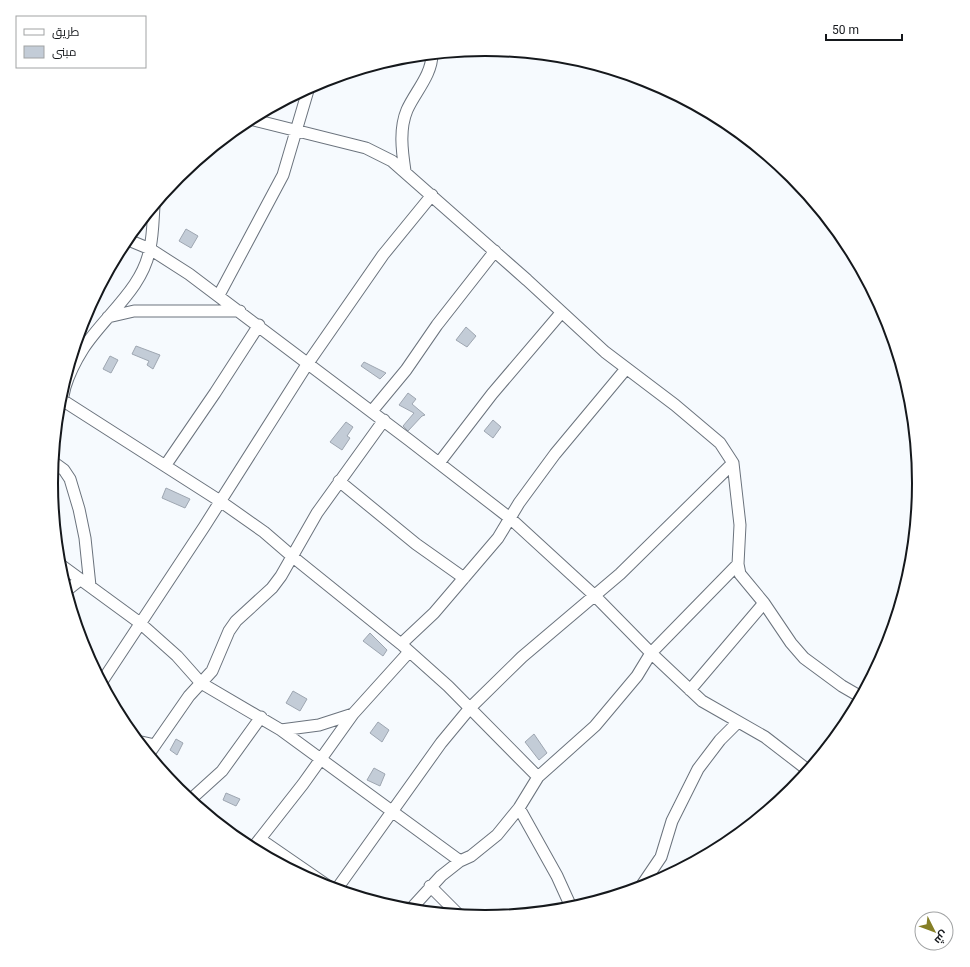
<svg xmlns="http://www.w3.org/2000/svg" width="970" height="967" viewBox="0 0 970 967" font-family="Roboto,Cairo,sans-serif">
<style>
.building{fill:#c3ccd7;stroke:#9ea6b1}
.lines{fill:none;stroke-linecap:round;stroke-linejoin:round}
.minor-casing{stroke:#6b737d;stroke-width:13}
.minor{stroke:#fff;stroke-width:11}
.rim{fill:none;stroke:#15181c;stroke-width:2}
</style>
<rect width="100%" height="100%" fill="#f6fafe"/>
<path class="building" d="M 186,229 L 198,236 L 191,248 L 179,241 Z
M 466,327 L 476,336 L 467,347 L 456,340 Z
M 136,346 L 160,355 L 153,369 L 147,365 L 149,361 L 132,354 Z
M 110,356 L 118,360 L 111,373 L 103,369 Z
M 364,362 L 386,373 L 380,379 L 361,366 Z
M 408,393 L 416,399 L 412,404 L 425,415 L 422,416 L 408,431 L 403,426 L 414,413 L 399,405 Z
M 493,420 L 501,427 L 493,438 L 484,431 Z
M 346,422 L 353,427 L 347,436 L 350,438 L 342,450 L 330,442 Z
M 166,488 L 190,499 L 185,508 L 162,498 Z
M 370,633 L 387,650 L 383,656 L 363,641 Z
M 293,691 L 307,699 L 300,711 L 286,703 Z
M 378,722 L 389,730 L 382,742 L 370,733 Z
M 534,734 L 547,753 L 539,760 L 525,742 Z
M 176,739 L 183,743 L 177,755 L 170,750 Z
M 374,768 L 385,774 L 380,786 L 367,780 Z
M 226,793 L 240,799 L 236,806 L 223,800 Z"/>
<g class="lines">
<g class="minor-casing">
<path id="minor" d="M 250,119 L 366,148 L 392,161 L 527,280 L 605,352 L 675,405 L 720,443 L 733,463 L 740,525 L 738,564 L 740,574 L 764,603 L 791,643 L 804,658 L 842,686 L 861,697
M 405,171 C 402,151 399,129 407,110 C 415,92 432,75 432,54
M 126,239 L 150,249 L 189,274 L 409,440 L 511,519 L 595,596 L 651,653 L 702,701 L 765,737 L 809,771
M 219,295 L 283,175 L 309,87
M 108,317 L 134,311 L 240,311
M 59,398 L 220,501 L 264,532 L 293,557 L 401,644 L 448,686 L 538,777
M 372,411 L 406,370 L 437,325 L 495,251
M 57,413 C 61,405 63,397 65,387 C 69,374 76,360 83,349 C 105,315 143,289 150,248 C 153,234 153,220 154,206
M 53,462 L 64,470 L 70,479 L 79,509 L 85,538 L 90,586
M 439,463 L 492,394 L 561,313
M 165,466 L 215,393 L 259,325
M 339,481 L 416,544 L 464,578
M 58,563 L 140,623 L 177,656 L 201,683 L 281,730 L 460,861
M 66,591 L 80,580
M 401,644 L 434,613 L 498,538 L 519,503 L 555,454 L 625,370
M 101,683 L 204,527 L 308,363 L 383,255 L 432,195
M 690,690 L 764,603
M 281,730 L 319,725 L 353,714
M 137,741 L 155,745
M 148,755 L 189,696 L 212,671 L 229,631 L 236,621 L 272,588 L 281,576 L 317,513 L 384,420
M 190,800 L 222,771 L 261,717
M 519,808 L 557,876 L 572,909
M 260,839 L 334,890
M 252,849 L 303,784 L 353,714 L 409,652
M 430,886 L 460,916
M 640,888 L 661,857 L 672,821 L 698,769 L 720,740 L 738,722
M 336,890 L 441,743 L 470,708 L 522,657 L 620,574 L 733,463
M 409,911 L 441,876 L 460,861 L 471,856 L 497,835 L 519,808 L 538,777 L 595,726 L 637,676 L 651,653 L 738,564"/>
</g>
<use href="#minor" class="minor"/>
</g>
<path d="M0 0H970V967H0ZM58 483a427 427 0 1 1 854 0a427 427 0 1 1-854 0Z" fill="#fff" fill-rule="evenodd"/>
<path class="rim" d="M58 483a427 427 0 1 1 854 0a427 427 0 1 1-854 0Z"/>
<rect x="16" y="16" width="130" height="52" fill="#ffffff" stroke="#a1a3a4"/>
<rect x="24" y="29" width="20" height="6" fill="#ffffff" stroke="#a1a3a4"/>
<text x="52" y="36" font-size="12" fill="#15181c">طريق</text>
<rect x="24" y="46" width="20" height="12" fill="#c3ccd7" stroke="#a1a3a4"/>
<text x="52" y="56" font-size="12" fill="#15181c">مبنى</text>
<g transform="translate(934 931) rotate(132)"><circle r="19" fill="#ffffff" stroke="#a1a3a4"/>
<path d="M0-3L7 15L0 10L-7 15Z" fill="#857f26"/>
<text y="-6" font-size="11" font-weight="bold" text-anchor="middle" fill="#15181c">ش</text>
</g>
<path d="M826 34v6h76v-6" fill="none" stroke="#15181c" stroke-width="2"/>
<text x="832" y="34" font-size="12" fill="#15181c" stroke="#ffffff" stroke-width="3" paint-order="stroke">50 m</text>
</svg>
